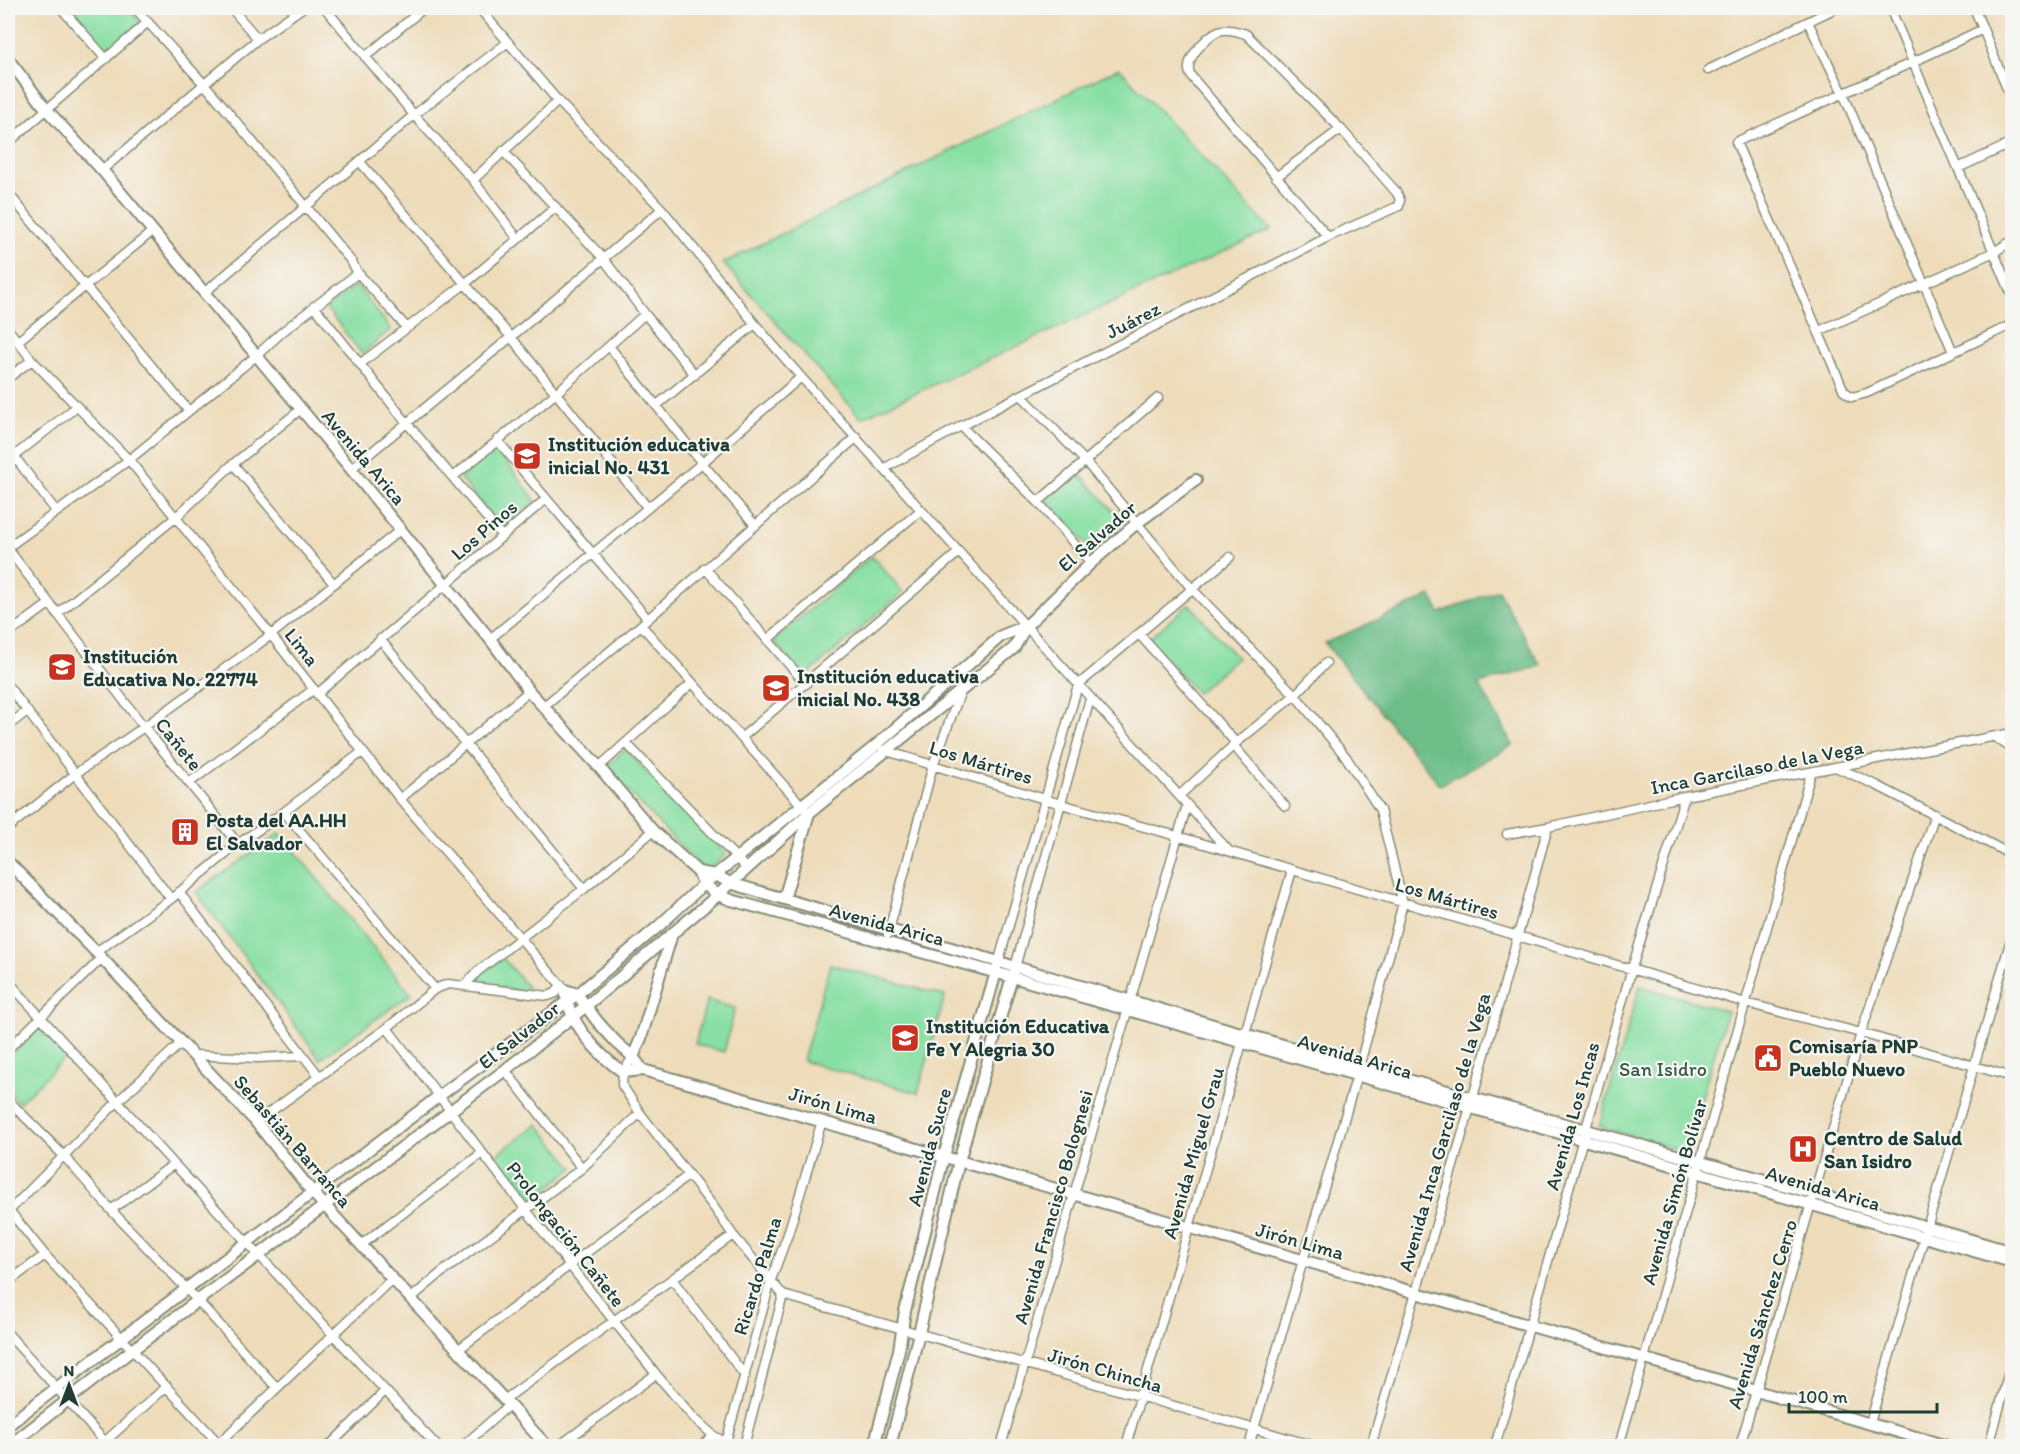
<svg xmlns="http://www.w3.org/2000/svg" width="2020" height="1454" viewBox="0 0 2020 1454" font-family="Itim,sans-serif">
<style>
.green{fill:#87dfa3;stroke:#538e6c;stroke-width:1.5}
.forest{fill:#6dbe89;stroke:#467e5e;stroke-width:1.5}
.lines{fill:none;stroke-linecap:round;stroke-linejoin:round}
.minor-casing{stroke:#868c77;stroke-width:11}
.tertiary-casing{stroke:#868c77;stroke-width:14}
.minor{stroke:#fff;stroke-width:8}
.tertiary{stroke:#fff;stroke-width:10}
.labels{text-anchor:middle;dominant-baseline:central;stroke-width:4.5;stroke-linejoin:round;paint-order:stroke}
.street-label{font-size:20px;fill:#1f3d34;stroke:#f6f6f2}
.poi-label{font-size:20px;font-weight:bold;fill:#1f3d34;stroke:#f6f6f2;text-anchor:start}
.park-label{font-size:20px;fill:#345d4a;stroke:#f6f6f2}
</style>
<rect width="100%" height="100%" fill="#f6f6f2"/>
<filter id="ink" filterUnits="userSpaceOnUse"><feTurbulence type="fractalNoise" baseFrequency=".0167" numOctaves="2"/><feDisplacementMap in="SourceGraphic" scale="12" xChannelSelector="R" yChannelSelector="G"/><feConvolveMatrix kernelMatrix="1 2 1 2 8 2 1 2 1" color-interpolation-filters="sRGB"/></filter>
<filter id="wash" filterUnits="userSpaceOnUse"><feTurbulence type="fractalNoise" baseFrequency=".008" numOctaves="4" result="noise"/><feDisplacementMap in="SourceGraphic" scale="24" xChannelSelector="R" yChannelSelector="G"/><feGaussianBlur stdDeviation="1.35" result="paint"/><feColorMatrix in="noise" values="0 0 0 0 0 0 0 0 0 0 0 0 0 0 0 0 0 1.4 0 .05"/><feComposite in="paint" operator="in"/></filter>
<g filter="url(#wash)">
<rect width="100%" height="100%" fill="#eedcba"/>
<path class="green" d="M 67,8 L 128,8 L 142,25 L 106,53 Z
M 1119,68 L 1271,230 L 861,418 L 723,263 Z
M 356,285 L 391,329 L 362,354 L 326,308 Z
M 497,450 L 536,501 L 503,530 L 460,478 L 492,451 Z
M 1077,471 L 1124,522 L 1093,551 L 1045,499 Z
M 872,556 L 903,592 L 805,677 L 773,641 Z
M 1188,605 L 1191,606 L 1237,658 L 1197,693 L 1150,641 L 1151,637 Z
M 625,749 L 726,854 L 706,873 L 606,768 Z
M 280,833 L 411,994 L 320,1059 L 196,892 Z
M 503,958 L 527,987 L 526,992 L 482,985 L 479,982 L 481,973 Z
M 830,964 L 945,996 L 918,1093 L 803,1061 Z
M 1640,986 L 1727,1011 L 1686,1152 L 1599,1126 Z
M 707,1000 L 735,1008 L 724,1052 L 695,1044 Z
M 39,1027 L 67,1056 L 19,1103 L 8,1091 L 8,1058 Z
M 538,1124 L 574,1168 L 530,1201 L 495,1156 Z"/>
<path class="forest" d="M 1498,590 L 1541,666 L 1479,684 L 1513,745 L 1440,785 L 1325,643 L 1431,596 L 1440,613 Z"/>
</g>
<g filter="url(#ink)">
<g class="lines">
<g class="minor-casing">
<path id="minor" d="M 61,8 L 106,59
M 135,8 L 214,95 L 351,261 L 358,273 L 407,328
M 231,8 L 258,39
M 325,8 L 414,115 L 473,180 L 518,239
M 479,8 L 558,101 L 662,209 L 755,324 L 801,377 L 1228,850
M 1890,8 L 2012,295
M 1974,8 L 1983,29
M 1808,22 L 1843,93 L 1953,352
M 365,57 L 424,8
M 1708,70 L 1836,8
M 2012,101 L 1983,29 L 1913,62 L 1736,142 L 1844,391 L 1852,397 L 1867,393 L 2009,326 L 2012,319
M 8,143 L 148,22
M 503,151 L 603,258 L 645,314 L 695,375
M 360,162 L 511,337 L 647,507
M 1958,168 L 2012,143
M 102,170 L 258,39 L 302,8
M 1276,177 L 1341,129
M 473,180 L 558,101
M 8,193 L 188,410
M 204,293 L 414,115 L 508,42
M 314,306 L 406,422 L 502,536
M 8,329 L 32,360 L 129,460 L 271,635 L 400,799 L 565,990
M 1819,331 L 1994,252 L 2012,241
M 18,341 L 153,231
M 609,346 L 702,463 L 755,525
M 361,363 L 466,283 L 556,207
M 8,378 L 32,360
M 1022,396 L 1085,461 L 1192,589 L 1295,695 L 1346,757 L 1380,810 L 1403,903 L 1357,1075 L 1249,1446
M 656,406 L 755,324
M 961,426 L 1038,502 L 1091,563
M 497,440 L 647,618
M 14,456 L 56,511
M 8,461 L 76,407
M 233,464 L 334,584
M 885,468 L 961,426 L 1328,237 L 1399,206 L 1400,200 L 1397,193 L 1341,129 L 1246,34 C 1239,32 1231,29 1223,30 C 1211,31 1189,55 1189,67 C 1188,70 1190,73 1191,76 L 1328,237
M 351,469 L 511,337 L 662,209
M 453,477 L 555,394 L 645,314
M 1038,502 L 1158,398
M 8,547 L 129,460 L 256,356 L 282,332 L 358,273
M 8,549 L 144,727 L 238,844
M 705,568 L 806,684
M 57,614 L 175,518 L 233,464 L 301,409
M 641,625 L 804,808
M 8,634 L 49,604
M 1139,634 L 1236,743
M 380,639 L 584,889
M 490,639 L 702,463 L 801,377
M 767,640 L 921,510
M 8,686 L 171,899
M 317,694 L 546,499
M 544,706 L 641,625 L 857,437
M 8,726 L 27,711
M 1995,737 L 2012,749
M 741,738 L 959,552
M 626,743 L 747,869
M 1233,745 L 1285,806
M 883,750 L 1061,804 L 1177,836 L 1746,1003 L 1861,1033 L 2012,1077
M 599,767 L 691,684
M 1838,768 L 1876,785 L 2012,855
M 189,783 L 314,689
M 1179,796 L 1236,743 L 1295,695 L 1326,663
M 400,799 L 529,691
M 284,812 L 435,989
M 8,828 L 75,774 L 144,727 L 271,635 L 400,530
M 1507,834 L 1548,827 L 1685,796 L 2012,733
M 179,892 L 319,1076
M 888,934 L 933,765 L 961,691
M 96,952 L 171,899 L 238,844 L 284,812 L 362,752
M 997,967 L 1078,685 L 1230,557
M 1014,971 L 1090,699
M 8,981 L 174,1164 L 437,1446
M 465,985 L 478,971 L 584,889 L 653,831
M 387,1028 L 526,1210 L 656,1374 L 694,1418 L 714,1436 L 733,1446
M 8,1049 L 102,958
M 193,1055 L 257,1058 L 303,1056
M 633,1057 L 623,1072 L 622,1085 L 640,1113 L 713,1206 L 733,1235 L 783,1295
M 505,1070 L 582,1168
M 8,1100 L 64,1156 L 111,1210 L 198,1301 L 277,1388
M 256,1122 L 387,1028 L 435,989 L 448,984 L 548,996 L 556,993 L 561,984
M 8,1209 L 45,1255 L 221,1446
M 111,1210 L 174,1164
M 8,1212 L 118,1101 L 181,1043
M 361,1245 L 482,1153
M 672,1279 L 745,1376
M 8,1282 L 45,1255
M 783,1295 L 1315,1446
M 410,1299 L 441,1273 L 582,1168 L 640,1113
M 8,1334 L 105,1442
M 459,1349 L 689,1175
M 504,1400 L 733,1235
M 1870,1423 L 2012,936
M 8,1433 L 19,1446
M 726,1442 L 771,1280 L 788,1234 L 822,1121
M 100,1446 L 167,1386
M 216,1446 L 392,1279
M 329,1446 L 385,1391
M 463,1446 L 509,1405
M 559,1446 L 656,1374
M 701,1446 L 714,1436
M 744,1446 L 783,1295
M 1001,1446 L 1187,805
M 1126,1446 L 1292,870
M 1371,1446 L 1470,1108 L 1548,827
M 1495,1446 L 1632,968 L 1685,796
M 1619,1446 L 1811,773
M 1740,1446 L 1861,1033 L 1935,814
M 1989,1446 L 2012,1361"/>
</g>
<g class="tertiary-casing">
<path id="tertiary" d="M 8,59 L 47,110 L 102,170 L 351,469 L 490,639 L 529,691 L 599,767 L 653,831 L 698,872 L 704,884 L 718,895 L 731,900 L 1012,977 L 2012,1262
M 8,862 L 96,952 L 256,1122 L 313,1193 L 547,1446
M 698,872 L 716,875 L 730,883 L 1244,1034 L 1815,1194 L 2012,1252
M 784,899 L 809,813
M 633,1057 L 641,1038 L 672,934
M 643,1070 L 633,1057 L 616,1042 L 597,1021 L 577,994 L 565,990 C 568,1022 598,1055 623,1072 L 643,1070 L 1947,1446
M 8,1425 L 439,1096 L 580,992 L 660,925 L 704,884 L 873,748 L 1001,636 L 1026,626
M 9,1446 L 132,1350 L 505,1070 L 586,1006 L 718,895 L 809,813 L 1014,648 L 1026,626 L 1091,563 L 1137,523 L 1196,480
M 874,1446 L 899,1350 L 905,1311 L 944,1156 L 996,972
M 890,1446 L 919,1333 L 959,1161 L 1012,977"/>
</g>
<use href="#minor" class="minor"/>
<use href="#tertiary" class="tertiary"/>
</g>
</g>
<defs>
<g id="school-square" transform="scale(1.5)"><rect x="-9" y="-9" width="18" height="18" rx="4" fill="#c8321e" stroke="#f6f6f2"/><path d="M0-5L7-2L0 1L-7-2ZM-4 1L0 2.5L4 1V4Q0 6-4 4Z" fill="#fff"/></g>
<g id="building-square" transform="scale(1.5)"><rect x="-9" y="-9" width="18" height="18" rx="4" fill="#c8321e" stroke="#f6f6f2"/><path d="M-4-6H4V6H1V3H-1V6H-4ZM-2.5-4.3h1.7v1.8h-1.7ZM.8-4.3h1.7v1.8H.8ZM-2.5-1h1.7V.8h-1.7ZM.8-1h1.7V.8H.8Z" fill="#fff"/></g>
<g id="civic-square" transform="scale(1.5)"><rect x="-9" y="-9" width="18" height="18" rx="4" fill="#c8321e" stroke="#f6f6f2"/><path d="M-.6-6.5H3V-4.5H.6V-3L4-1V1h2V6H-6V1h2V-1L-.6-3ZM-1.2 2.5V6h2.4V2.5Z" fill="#fff"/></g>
<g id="hospital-square" transform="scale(1.5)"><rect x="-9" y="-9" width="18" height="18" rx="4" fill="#c8321e" stroke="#f6f6f2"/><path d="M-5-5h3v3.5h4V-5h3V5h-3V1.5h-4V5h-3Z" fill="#fff"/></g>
</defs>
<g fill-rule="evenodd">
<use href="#school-square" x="527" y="456"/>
<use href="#school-square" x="62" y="667"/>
<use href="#school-square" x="776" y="688"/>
<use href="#building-square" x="185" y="832"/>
<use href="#school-square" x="905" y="1038"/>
<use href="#civic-square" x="1768" y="1058"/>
<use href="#hospital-square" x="1803" y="1149"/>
</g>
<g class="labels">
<g class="street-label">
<text transform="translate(1133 320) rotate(-27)">Juárez</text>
<text transform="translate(364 457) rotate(50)">Avenida Arica</text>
<text transform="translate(484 530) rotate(-41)">Los Pinos</text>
<text transform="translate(1097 536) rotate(-41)">El Salvador</text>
<text transform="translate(302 647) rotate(52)">Lima</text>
<text transform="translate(179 744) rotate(51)">Cañete</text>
<text transform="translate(981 762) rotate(17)">Los Mártires</text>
<text transform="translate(1757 767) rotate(-11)">Inca Garcilaso de la Vega</text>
<text transform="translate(1447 898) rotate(16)">Los Mártires</text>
<text transform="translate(887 924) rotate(15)">Avenida Arica</text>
<text transform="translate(519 1035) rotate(-38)">El Salvador</text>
<text transform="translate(1355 1056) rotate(16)">Avenida Arica</text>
<text transform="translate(833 1105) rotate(16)">Jirón Lima</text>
<text transform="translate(1572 1116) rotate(-74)">Avenida Los Incas</text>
<text transform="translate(1444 1132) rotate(-74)">Avenida Inca Garcilaso de la Vega</text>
<text transform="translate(293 1141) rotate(49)">Sebastián Barranca</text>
<text transform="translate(929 1147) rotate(-75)">Avenida Sucre</text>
<text transform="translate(1193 1153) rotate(-74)">Avenida Miguel Grau</text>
<text transform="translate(1823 1188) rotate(16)">Avenida Arica</text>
<text transform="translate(1674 1192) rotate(-74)">Avenida Simón Bolívar</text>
<text transform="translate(1053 1207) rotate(-74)">Avenida Francisco Bolognesi</text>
<text transform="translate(566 1234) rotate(52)">Prolongación Cañete</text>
<text transform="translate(1300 1241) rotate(16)">Jirón Lima</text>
<text transform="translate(757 1276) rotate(-73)">Ricardo Palma</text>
<text transform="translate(1762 1314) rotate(-73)">Avenida Sánchez Cerro</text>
<text transform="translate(1105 1370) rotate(16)">Jirón Chincha</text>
</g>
<g class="poi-label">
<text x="548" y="444">Institución educativa<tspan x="548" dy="23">inicial No. 431</tspan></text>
<text x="83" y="656">Institución<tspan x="83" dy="23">Educativa No. 22774</tspan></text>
<text x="797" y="676">Institución educativa<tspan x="797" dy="23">inicial No. 438</tspan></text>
<text x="206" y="820">Posta del AA.HH<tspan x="206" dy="23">El Salvador</tspan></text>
<text x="926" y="1026">Institución Educativa<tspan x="926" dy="23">Fe Y Alegria 30</tspan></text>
<text x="1789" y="1046">Comisaría PNP<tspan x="1789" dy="23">Pueblo Nuevo</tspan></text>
<text x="1824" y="1138">Centro de Salud<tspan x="1824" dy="23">San Isidro</tspan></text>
</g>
<g class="park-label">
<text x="1663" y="1069">San Isidro</text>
</g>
</g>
<rect width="2020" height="1454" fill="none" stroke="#f6f6f2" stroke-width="30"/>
<g transform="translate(69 1385)" stroke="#f6f6f2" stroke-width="4.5" paint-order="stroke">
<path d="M0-4.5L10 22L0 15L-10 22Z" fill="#1f3d34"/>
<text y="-9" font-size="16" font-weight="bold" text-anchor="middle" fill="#1f3d34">N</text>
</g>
<path d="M1789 1403v9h148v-9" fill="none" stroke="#1f3d34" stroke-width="3"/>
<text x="1798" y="1403" font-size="18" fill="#1f3d34" stroke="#f6f6f2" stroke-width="4.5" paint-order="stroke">100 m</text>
</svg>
